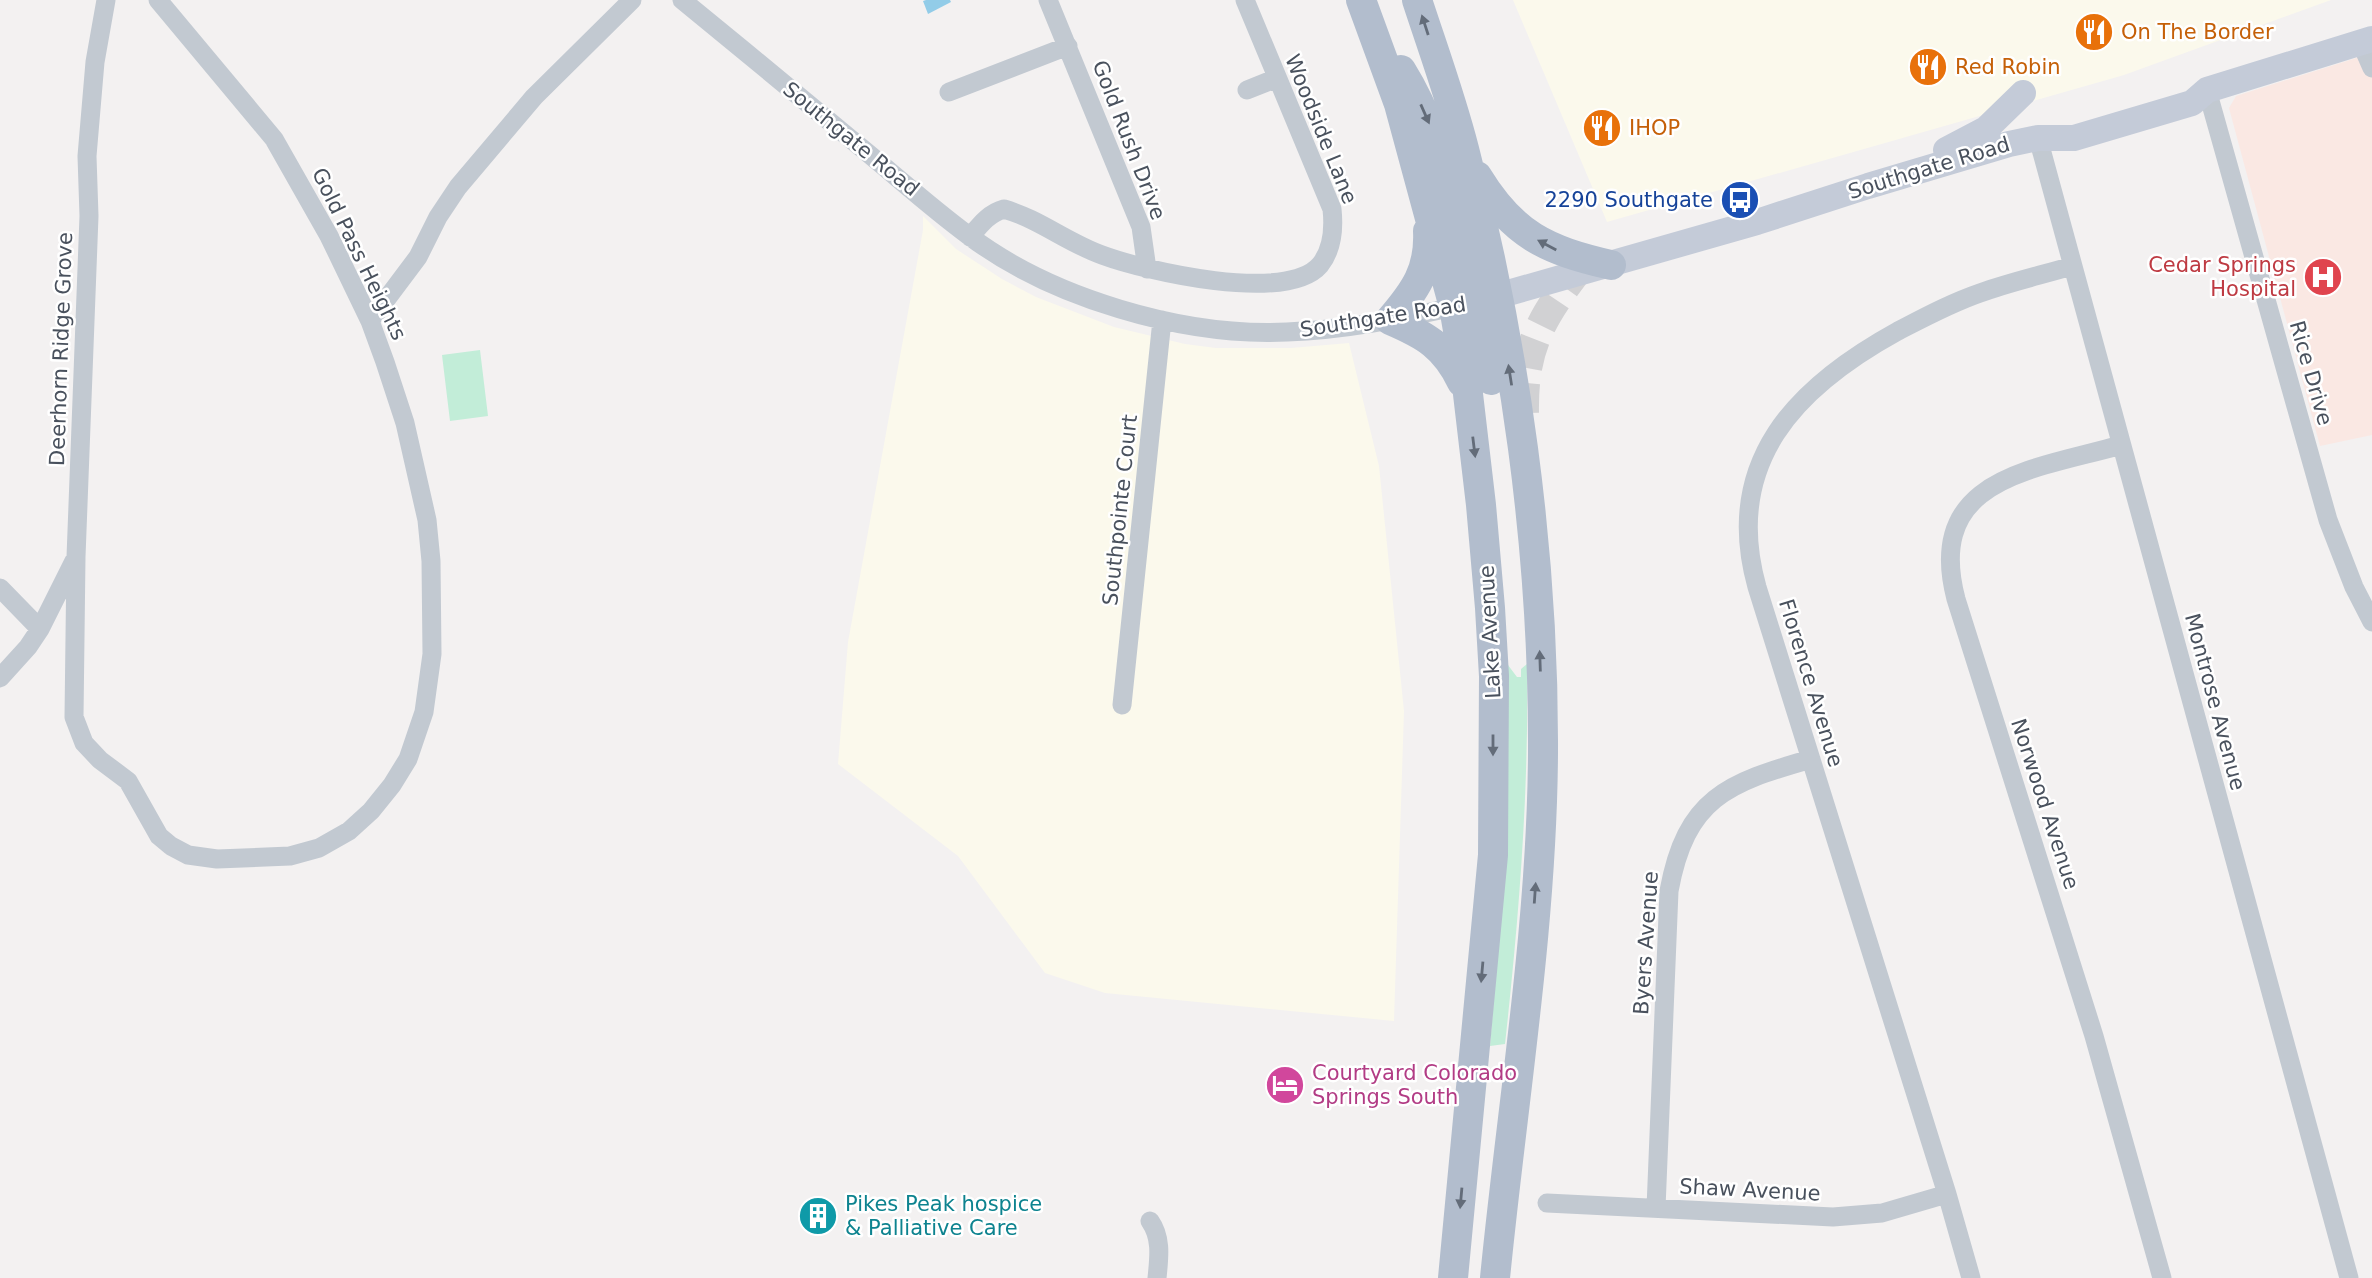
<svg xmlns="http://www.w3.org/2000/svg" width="2372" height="1278" viewBox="0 0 2372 1278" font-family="'DejaVu Sans',sans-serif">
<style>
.commercial{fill:#fbf9ec}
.medical{fill:#fae8e3}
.green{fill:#c2edd8}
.water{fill:#92cce8}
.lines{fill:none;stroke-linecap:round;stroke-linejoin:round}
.primary-tunnel{stroke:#d1d1d3;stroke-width:30;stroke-dasharray:30 15;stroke-linecap:butt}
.street{stroke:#c2c9d1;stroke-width:19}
.secondary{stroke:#c4cbd8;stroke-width:26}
.primary{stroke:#b2bdcd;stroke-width:30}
.oneway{fill:#636c79}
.labels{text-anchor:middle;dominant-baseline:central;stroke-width:5;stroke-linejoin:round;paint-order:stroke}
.food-label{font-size:21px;fill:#c56008;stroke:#fff;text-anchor:start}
.street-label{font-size:21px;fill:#49515d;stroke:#fff}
.transit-label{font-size:21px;fill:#164399;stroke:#fff;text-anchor:end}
.health-label{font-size:21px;fill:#be3a42;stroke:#fff;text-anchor:end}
.hotel-label{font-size:21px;fill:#b23c85;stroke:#fff;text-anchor:start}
.culture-label{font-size:21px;fill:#0d838f;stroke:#fff;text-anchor:start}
</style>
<rect width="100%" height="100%" fill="#f3f1f1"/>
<path class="commercial" d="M 1513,0 L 2331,0 L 2124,75 L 1607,222 Z
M 923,216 L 956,249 L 1002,279 L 1036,297 L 1114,327 L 1185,344 L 1216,348 L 1291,348 L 1349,343 L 1379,466 L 1404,711 L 1394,1021 L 1105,993 L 1045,973 L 958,856 L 838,764 L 848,642 L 923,230 Z"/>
<path class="medical" d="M 2372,53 L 2372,435 L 2320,446 L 2229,108 L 2236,96 Z"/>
<path class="green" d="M 480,350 L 488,416 L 450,421 L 442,355 Z
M 1527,664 C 1529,792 1519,917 1505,1044 L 1490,1046 L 1500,923 L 1508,665 L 1517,677 L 1521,677 L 1521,669 Z"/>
<path class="water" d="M 926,0 L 950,0 L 951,2 L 928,14 L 923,1 Z"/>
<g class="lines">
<path class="primary-tunnel" d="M 1524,413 C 1523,352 1538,323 1574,275"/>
<path class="street" d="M 106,0 L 95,62 L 87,156 L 89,216 L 76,557 L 74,717 L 84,743 L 100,760 L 128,781 L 159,836 L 171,846 L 188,855 L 217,859 L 290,856 L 319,848 L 349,831 L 371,811 L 392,785 L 408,759 L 424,712 L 432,654 L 431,561 L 427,520 L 405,423 L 385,362 L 370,321 L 329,236 L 274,139 L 158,0
M 682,0 C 741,48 799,96 858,145 C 895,175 930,207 968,235 C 1051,298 1183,337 1287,332 C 1343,330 1399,319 1454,307
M 1048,0 L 1141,227 L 1147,269
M 2361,43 L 2372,68
M 1247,90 L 1277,78
M 2207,90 L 2328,520 L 2354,587 L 2372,622
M 949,92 L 1068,46
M 2038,138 L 2349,1278
M 970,237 C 980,225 989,213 1004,209 C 1039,219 1068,243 1102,255 C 1145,271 1287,304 1320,265 C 1333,249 1334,228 1332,209 L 1245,0
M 370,321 L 418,257 L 438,217 L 458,187 L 534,97 L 632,0
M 2121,445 C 2034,470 1924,477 1956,599 L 2094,1036 L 2162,1278
M 0,588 L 40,629
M 0,678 L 28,647 L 40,629 L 74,561
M 1122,705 L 1162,320
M 1547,1203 L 1833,1217 L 1882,1213 L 1947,1194
M 1656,1208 L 1669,891 C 1686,798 1727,783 1811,759
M 1150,1221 C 1162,1238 1159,1258 1157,1278
M 1971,1278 L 1947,1194 L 1757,587 C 1722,462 1796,387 1898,331 C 1925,317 1951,303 1980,293 C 2010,282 2042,275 2072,266"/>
<path class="secondary" d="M 1946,150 L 1986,129 L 2023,93
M 1480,301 L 1757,222 L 1868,186 L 2009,144 L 2038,138 L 2074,138 L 2192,103 L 2207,90 L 2372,39"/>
<path class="primary" d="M 1361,0 L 1399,104 L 1454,307 L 1466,377 L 1481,505 L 1490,608 L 1494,676 L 1493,855 L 1453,1278
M 1417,0 C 1433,49 1451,98 1464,149 C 1515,344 1544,551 1543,753 C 1542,928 1512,1105 1495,1278
M 1401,70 C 1431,118 1441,162 1455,216 C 1469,271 1481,325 1491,380
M 1477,176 C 1513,235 1546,250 1611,265
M 1428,231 C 1430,270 1415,291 1390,320 C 1425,335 1445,346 1462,382"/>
</g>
<defs><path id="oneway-solid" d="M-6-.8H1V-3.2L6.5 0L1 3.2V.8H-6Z" transform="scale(1.75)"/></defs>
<g class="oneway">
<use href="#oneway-solid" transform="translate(1425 25) rotate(-108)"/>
<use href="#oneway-solid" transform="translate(1425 114) rotate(66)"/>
<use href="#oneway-solid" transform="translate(1547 245) rotate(-152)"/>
<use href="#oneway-solid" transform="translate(1510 375) rotate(-99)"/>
<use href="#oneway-solid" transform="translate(1474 447) rotate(83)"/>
<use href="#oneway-solid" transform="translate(1540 661) rotate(-92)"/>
<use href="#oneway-solid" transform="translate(1493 745) rotate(90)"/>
<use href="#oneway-solid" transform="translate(1535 893) rotate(-86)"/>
<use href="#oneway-solid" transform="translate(1482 972) rotate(95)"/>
<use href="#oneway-solid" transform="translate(1461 1198) rotate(95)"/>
</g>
<defs>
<g id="restaurant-disc" transform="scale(2.0125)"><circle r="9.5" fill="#e8710a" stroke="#fff"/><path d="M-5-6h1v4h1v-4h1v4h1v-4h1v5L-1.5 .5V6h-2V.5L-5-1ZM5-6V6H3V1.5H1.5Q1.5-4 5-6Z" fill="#fff"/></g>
<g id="bus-disc" transform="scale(2.0125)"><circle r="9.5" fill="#1a4fb4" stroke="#fff"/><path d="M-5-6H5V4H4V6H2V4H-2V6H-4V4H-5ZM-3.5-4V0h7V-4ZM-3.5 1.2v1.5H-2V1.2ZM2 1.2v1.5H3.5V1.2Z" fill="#fff"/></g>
<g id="hospital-disc" transform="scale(2.0125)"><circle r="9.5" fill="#e0444e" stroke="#fff"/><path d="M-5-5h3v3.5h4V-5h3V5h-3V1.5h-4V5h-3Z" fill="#fff"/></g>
<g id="hotel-disc" transform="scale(2.0125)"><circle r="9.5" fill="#d1479c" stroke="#fff"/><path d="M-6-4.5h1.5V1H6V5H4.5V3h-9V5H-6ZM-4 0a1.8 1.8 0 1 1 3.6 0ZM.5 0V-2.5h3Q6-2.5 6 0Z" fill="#fff"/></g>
<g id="building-disc" transform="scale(2.0125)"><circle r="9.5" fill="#0f9aa8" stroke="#fff"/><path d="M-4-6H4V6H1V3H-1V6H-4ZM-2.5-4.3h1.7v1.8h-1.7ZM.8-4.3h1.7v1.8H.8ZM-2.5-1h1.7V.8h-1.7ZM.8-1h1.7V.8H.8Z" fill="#fff"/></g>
</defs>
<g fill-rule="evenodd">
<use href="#restaurant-disc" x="2094" y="32"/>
<use href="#restaurant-disc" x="1928" y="67"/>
<use href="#restaurant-disc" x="1602" y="128"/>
<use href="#bus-disc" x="1740" y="200"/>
<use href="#hospital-disc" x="2323" y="277"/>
<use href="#hotel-disc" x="1285" y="1085"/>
<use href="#building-disc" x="818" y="1216"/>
</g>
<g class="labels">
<g class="food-label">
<text x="2121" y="32">On The Border</text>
<text x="1955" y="67">Red Robin</text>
<text x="1629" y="128">IHOP</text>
</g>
<g class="street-label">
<text transform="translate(1321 129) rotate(68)">Woodside Lane</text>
<text transform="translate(851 139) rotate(39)">Southgate Road</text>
<text transform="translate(1129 140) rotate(69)">Gold Rush Drive</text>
<text transform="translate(1929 168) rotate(-17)">Southgate Road</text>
<text transform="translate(359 254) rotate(64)">Gold Pass Heights</text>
<text transform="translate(1383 317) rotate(-9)">Southgate Road</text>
<text transform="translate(61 349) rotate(-88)">Deerhorn Ridge Grove</text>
<text transform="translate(2311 373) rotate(74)">Rice Drive</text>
<text transform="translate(1120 510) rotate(-84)">Southpointe Court</text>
<text transform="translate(1490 632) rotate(-93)">Lake Avenue</text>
<text transform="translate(1811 683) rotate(73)">Florence Avenue</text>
<text transform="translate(2215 702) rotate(75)">Montrose Avenue</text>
<text transform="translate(2045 804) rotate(72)">Norwood Avenue</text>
<text transform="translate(1646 943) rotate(-86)">Byers Avenue</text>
<text transform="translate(1750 1190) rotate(3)">Shaw Avenue</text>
</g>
<g class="transit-label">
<text x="1713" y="200">2290 Southgate</text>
</g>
<g class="health-label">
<text x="2296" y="265">Cedar Springs<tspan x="2296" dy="24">Hospital</tspan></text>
</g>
<g class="hotel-label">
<text x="1312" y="1073">Courtyard Colorado<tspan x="1312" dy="24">Springs South</tspan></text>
</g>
<g class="culture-label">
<text x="845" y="1204">Pikes Peak hospice<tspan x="845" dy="24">&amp; Palliative Care</tspan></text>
</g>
</g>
</svg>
